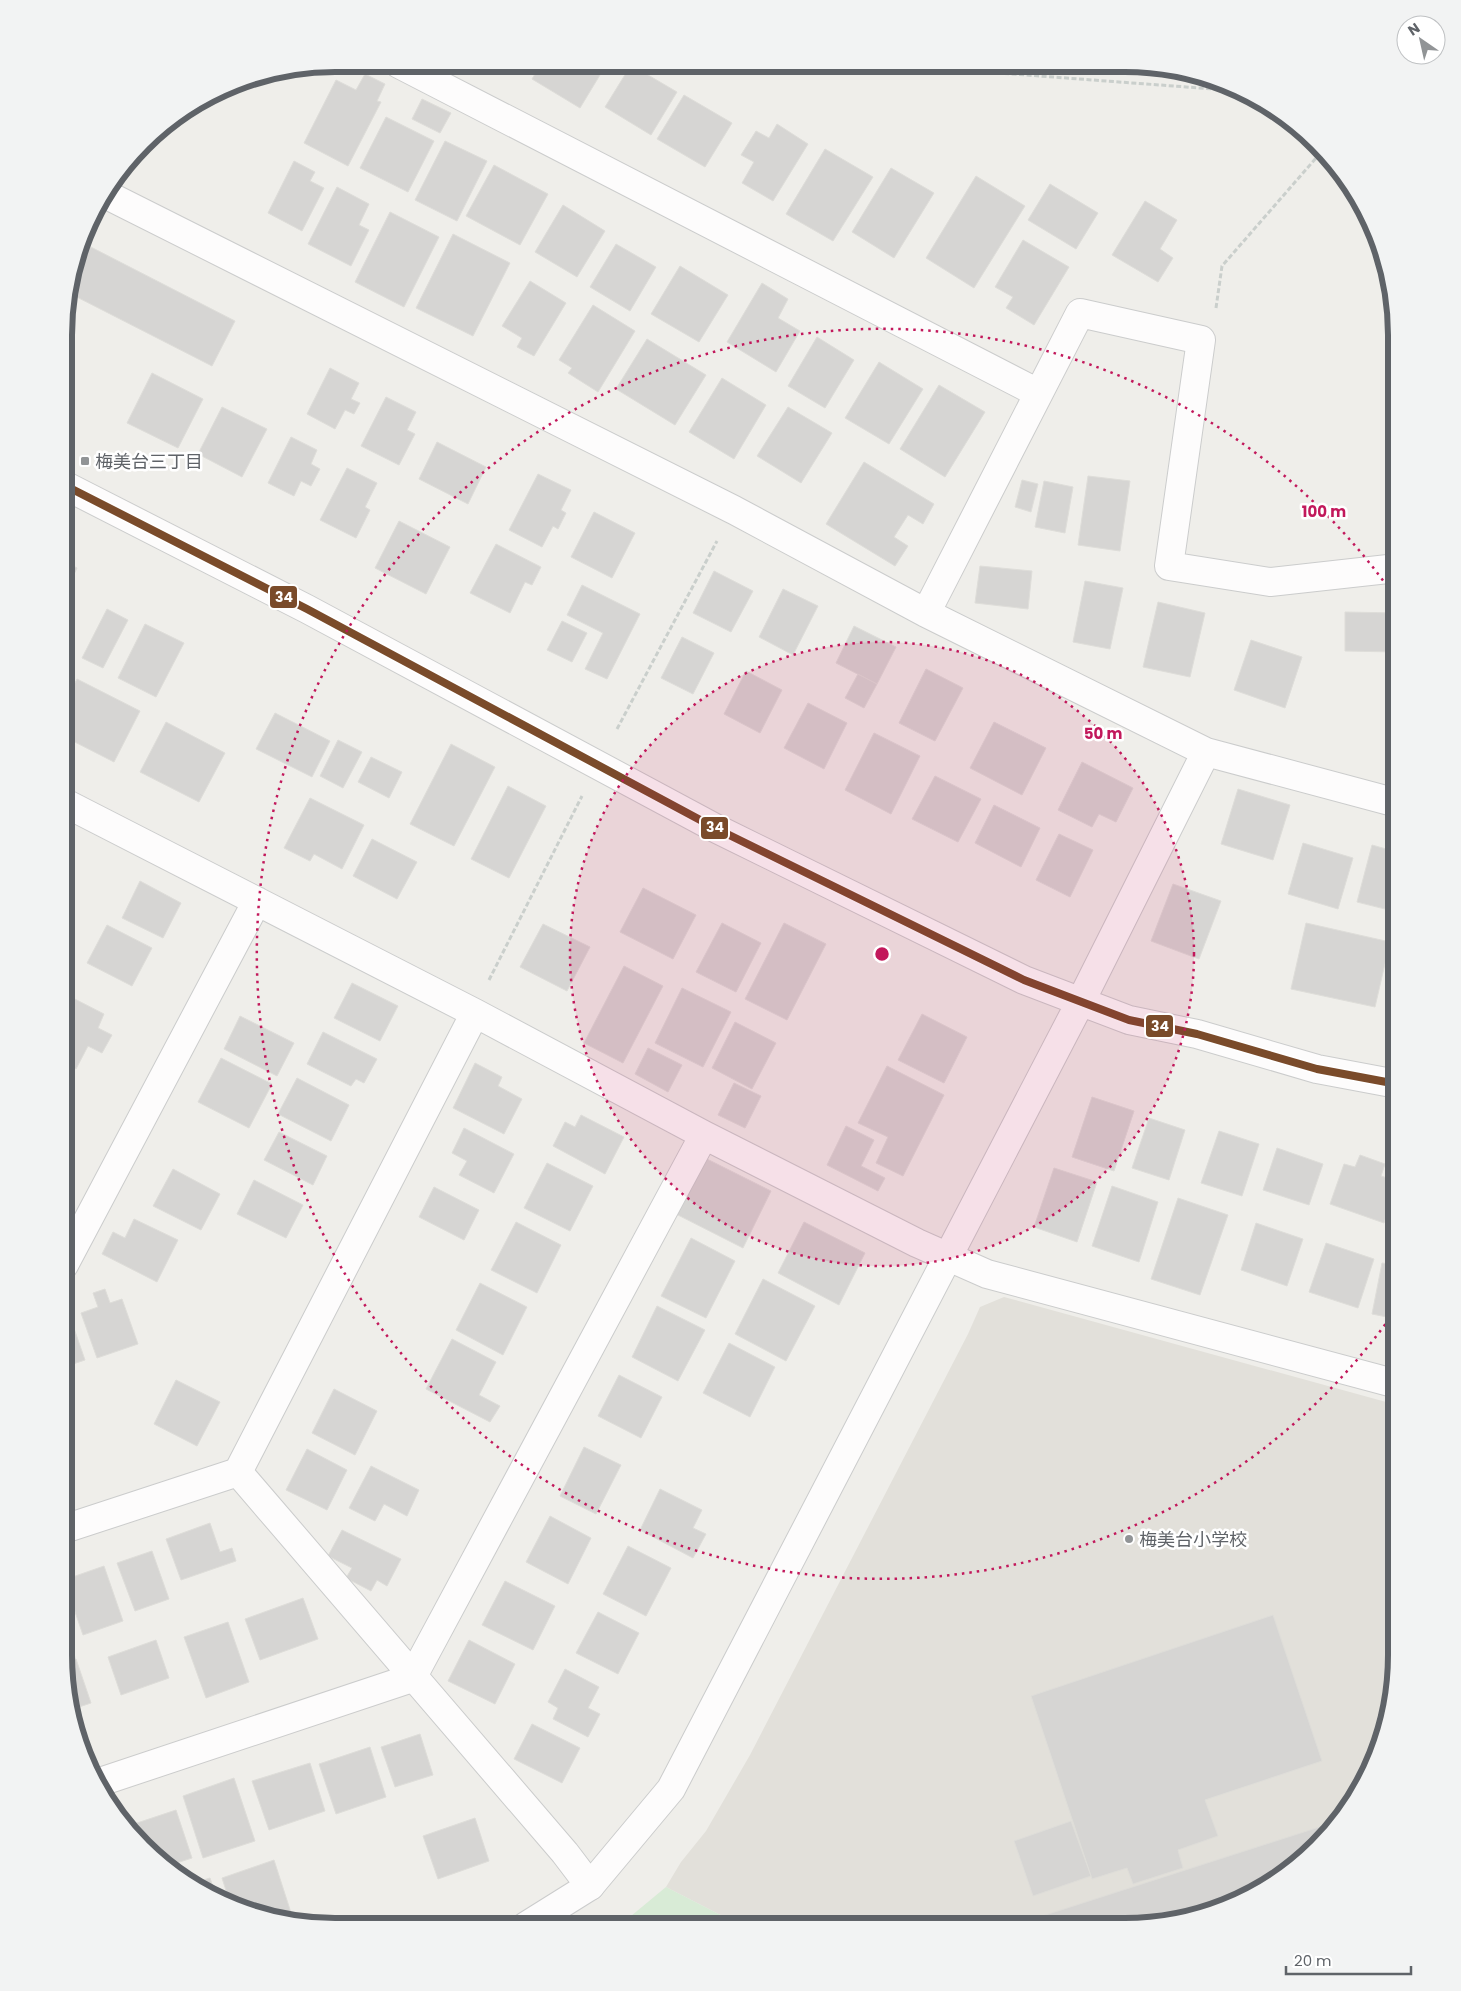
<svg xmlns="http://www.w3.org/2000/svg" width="1461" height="1991" viewBox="0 0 1461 1991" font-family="Poppins,'Noto Sans JP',sans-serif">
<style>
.education{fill:#e2e0da}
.green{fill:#d8ebd6}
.building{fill:#d6d5d3;stroke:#deddd9}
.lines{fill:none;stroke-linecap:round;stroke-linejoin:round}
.minor-casing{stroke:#cbcccc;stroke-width:30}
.tertiary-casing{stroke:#cbcccc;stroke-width:30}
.path{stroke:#cacfcc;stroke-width:3;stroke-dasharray:5 2.5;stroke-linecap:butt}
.minor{stroke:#fdfcfc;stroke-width:28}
.tertiary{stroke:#fdfcfc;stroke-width:28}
.bus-1-casing{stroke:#fff;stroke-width:11}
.bus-1{stroke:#7a4b2a;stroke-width:8}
.ring{fill:none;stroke:#c2185b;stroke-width:2.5;stroke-dasharray:2.5 5}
.poi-dot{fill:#919496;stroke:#fff;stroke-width:2}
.labels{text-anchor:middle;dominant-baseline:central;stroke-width:5;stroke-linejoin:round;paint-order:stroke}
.poi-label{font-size:18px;fill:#5f6368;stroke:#fff;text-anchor:start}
.rim{fill:none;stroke:#5f6368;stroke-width:6}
.centre{fill:#c2185b;stroke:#fff;stroke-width:2.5}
.ring-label{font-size:15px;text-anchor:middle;font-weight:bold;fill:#c2185b;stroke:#fff;stroke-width:5;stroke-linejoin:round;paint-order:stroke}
.line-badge{stroke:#fff;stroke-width:2}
.badge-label{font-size:14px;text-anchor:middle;font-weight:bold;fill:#fff}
</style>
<rect width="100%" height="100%" fill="#efeeea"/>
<path class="education" d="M 1004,1297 L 1397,1405 L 1397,1673 L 1383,1742 L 1352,1806 L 1305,1860 L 1246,1899 L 1195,1918 L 1126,1927 L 742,1926 L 666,1887 L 681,1862 L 706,1831 L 750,1755 L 968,1334 L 980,1307 Z"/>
<path class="green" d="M 666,1887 L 742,1926 L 619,1926 Z"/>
<path class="building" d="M 541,64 L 606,65 L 580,108 L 532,79 Z
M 631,65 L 677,92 L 651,135 L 605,107 Z
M 365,74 L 385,84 L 377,101 L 381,102 L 348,166 L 304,143 L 336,80 L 356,90 Z
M 684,95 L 732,123 L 705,167 L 657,139 Z
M 422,99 L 451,113 L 440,133 L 412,119 Z
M 386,117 L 434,141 L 408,192 L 360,168 Z
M 777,124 L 808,144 L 773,201 L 742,183 L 754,162 L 741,155 L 756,131 L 769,138 Z
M 445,141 L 487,161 L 457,221 L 415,200 Z
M 825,149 L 873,177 L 833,241 L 786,214 Z
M 294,161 L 315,172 L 310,181 L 324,188 L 302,231 L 268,213 Z
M 494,165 L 548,194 L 520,245 L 466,216 Z
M 891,168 L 934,193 L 894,258 L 852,232 Z
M 976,176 L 1025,206 L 974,288 L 926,258 Z
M 1050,184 L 1098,213 L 1076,249 L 1028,220 Z
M 337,187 L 369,204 L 359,225 L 369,230 L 351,266 L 308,244 Z
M 1145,201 L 1177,220 L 1160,249 L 1173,258 L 1158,282 L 1112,255 Z
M 563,205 L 605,231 L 577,277 L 535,252 Z
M 390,212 L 439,237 L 404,307 L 355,282 Z
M 453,234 L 510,263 L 473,336 L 416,308 Z
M 1023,240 L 1069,267 L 1034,325 L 1006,308 L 1013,297 L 995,287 Z
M 85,244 L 235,321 L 212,366 L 69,293 Z
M 616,244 L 656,267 L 630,311 L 590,287 Z
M 680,266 L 728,295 L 699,342 L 651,314 Z
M 530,281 L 566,303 L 534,356 L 517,347 L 522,338 L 502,326 Z
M 762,283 L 788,299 L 778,318 L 800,331 L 776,372 L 727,342 Z
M 593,305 L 635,331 L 598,392 L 568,373 L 572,368 L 559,360 Z
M 817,337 L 854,360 L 825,408 L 788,386 Z
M 647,339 L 706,375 L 675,425 L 616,389 Z
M 879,362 L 923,389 L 889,444 L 845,418 Z
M 330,368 L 359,383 L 351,399 L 360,403 L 354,414 L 345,410 L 335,429 L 307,414 Z
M 152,373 L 203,399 L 178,448 L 127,423 Z
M 722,378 L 766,405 L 734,459 L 689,432 Z
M 939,385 L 985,412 L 945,477 L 900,449 Z
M 386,397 L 416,412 L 407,430 L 415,434 L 399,465 L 361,446 Z
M 222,407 L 267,429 L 242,477 L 198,454 Z
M 788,407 L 832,433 L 801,483 L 757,456 Z
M 291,437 L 317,450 L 311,464 L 320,469 L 311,486 L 301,481 L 294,496 L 268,483 Z
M 437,442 L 486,467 L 468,504 L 419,479 Z
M 864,462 L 934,504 L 923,524 L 908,515 L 894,537 L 908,546 L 895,566 L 826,524 Z
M 347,468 L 377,483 L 365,507 L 370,510 L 356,538 L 320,520 Z
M 538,474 L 571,490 L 561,510 L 566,513 L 558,529 L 553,526 L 542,547 L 509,530 Z
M 1088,476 L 1130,481 L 1120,551 L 1078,545 Z
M 1022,480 L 1038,484 L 1031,512 L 1015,507 Z
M 1044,481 L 1073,487 L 1065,533 L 1035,527 Z
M 594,512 L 635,533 L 612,578 L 571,557 Z
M 399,521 L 450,547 L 426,594 L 375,568 Z
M 496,544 L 541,567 L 532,585 L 525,582 L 510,613 L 470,593 Z
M 66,562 L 77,568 L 66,591 Z
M 980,566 L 1032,571 L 1028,609 L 975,603 Z
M 714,571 L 753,591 L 731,632 L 693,613 Z
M 1085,581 L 1123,588 L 1110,649 L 1073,642 Z
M 582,585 L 640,614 L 607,679 L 585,669 L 603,633 L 567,615 Z
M 783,589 L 818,606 L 793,655 L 759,637 Z
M 1158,602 L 1205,613 L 1190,677 L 1143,667 Z
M 107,609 L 128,620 L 103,668 L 82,658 Z
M 1345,612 L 1396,613 L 1396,652 L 1345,651 Z
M 562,621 L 587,633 L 572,662 L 547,650 Z
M 145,624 L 184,643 L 156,697 L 118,678 Z
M 854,626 L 896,647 L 877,684 L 836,663 Z
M 682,637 L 714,653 L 693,694 L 661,678 Z
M 1251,640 L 1302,657 L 1285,708 L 1234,690 Z
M 926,669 L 963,688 L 935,741 L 899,723 Z
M 746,671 L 782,690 L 760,733 L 724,714 Z
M 858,674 L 877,684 L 864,708 L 845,698 Z
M 77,679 L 140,711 L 114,762 L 65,737 L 65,702 Z
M 808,703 L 847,723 L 824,769 L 784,748 Z
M 275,713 L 330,741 L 312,777 L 256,749 Z
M 166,722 L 225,753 L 199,802 L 140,772 Z
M 994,722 L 1046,748 L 1022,795 L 970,768 Z
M 874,733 L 920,756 L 891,814 L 845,790 Z
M 338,740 L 362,752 L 343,788 L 320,776 Z
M 451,744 L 495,767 L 454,846 L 410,824 Z
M 371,757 L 402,772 L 389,798 L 358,782 Z
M 1082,762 L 1133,788 L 1116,822 L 1099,814 L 1092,827 L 1058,810 Z
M 935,776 L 981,799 L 958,842 L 912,819 Z
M 508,786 L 546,806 L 509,878 L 471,859 Z
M 1238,789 L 1290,805 L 1273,860 L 1221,844 Z
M 310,798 L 364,825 L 342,869 L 314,854 L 310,861 L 284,848 Z
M 994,805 L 1040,828 L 1021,867 L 975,843 Z
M 1059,834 L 1093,850 L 1070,897 L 1036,880 Z
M 372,839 L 417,862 L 397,899 L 353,876 Z
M 1303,843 L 1353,858 L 1338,909 L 1288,894 Z
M 1372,845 L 1397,852 L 1397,912 L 1357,902 Z
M 140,881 L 181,903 L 163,938 L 122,918 Z
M 1173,884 L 1221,901 L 1199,959 L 1151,941 Z
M 643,888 L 696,915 L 673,959 L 620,932 Z
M 722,923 L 761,943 L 736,992 L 696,972 Z
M 784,923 L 826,944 L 787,1020 L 745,999 Z
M 1306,923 L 1390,942 L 1375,1007 L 1291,989 Z
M 543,924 L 590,947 L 567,991 L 520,967 Z
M 107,925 L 152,948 L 132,986 L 87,963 Z
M 624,966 L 663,986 L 623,1063 L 584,1043 Z
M 352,983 L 398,1006 L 380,1041 L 334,1018 Z
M 682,988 L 731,1012 L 703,1067 L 655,1043 Z
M 65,994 L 104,1014 L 98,1028 L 112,1035 L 102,1053 L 88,1046 L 76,1069 L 65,1063 Z
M 922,1014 L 967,1037 L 944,1083 L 898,1060 Z
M 240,1016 L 294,1043 L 277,1076 L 224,1049 Z
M 735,1022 L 776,1043 L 752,1089 L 712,1068 Z
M 323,1032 L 377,1059 L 364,1083 L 356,1079 L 351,1086 L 307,1064 Z
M 648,1048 L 682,1065 L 668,1092 L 635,1074 Z
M 221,1058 L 272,1084 L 249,1128 L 198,1102 Z
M 475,1063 L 502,1077 L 498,1086 L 522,1099 L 504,1134 L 453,1108 Z
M 887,1066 L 944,1095 L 903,1176 L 876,1163 L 888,1137 L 858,1123 Z
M 297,1078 L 349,1105 L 331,1141 L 278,1114 Z
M 734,1083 L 761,1096 L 745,1128 L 718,1115 Z
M 1092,1097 L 1134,1111 L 1114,1171 L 1072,1157 Z
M 581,1115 L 624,1137 L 605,1174 L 553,1146 L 565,1122 L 575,1127 Z
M 1149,1118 L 1185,1130 L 1169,1180 L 1132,1168 Z
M 846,1126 L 874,1140 L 861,1166 L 885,1178 L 878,1191 L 827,1165 Z
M 464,1128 L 514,1154 L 494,1193 L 459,1175 L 467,1161 L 452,1153 Z
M 1219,1131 L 1259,1144 L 1242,1196 L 1201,1183 Z
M 279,1132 L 327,1156 L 313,1185 L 264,1160 Z
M 1277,1148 L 1323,1164 L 1309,1205 L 1263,1190 Z
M 1360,1155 L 1385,1164 L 1381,1176 L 1397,1181 L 1384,1223 L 1330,1204 L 1344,1164 L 1355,1167 Z
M 705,1158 L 771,1191 L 743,1248 L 676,1214 Z
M 547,1163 L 593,1186 L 570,1231 L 524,1208 Z
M 1054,1168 L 1097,1182 L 1077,1242 L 1034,1227 Z
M 173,1169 L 220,1194 L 201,1230 L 153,1206 Z
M 254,1180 L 303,1205 L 286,1238 L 237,1214 Z
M 1112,1186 L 1158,1202 L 1139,1262 L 1092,1246 Z
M 434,1187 L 479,1210 L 464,1240 L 419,1217 Z
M 1178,1198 L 1228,1215 L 1200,1295 L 1151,1279 Z
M 134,1219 L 178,1240 L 157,1282 L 102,1254 L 113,1232 L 125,1238 Z
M 516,1222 L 561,1245 L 537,1293 L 491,1270 Z
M 804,1222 L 865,1253 L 839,1305 L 778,1273 Z
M 1256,1223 L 1303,1239 L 1287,1286 L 1241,1270 Z
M 691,1238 L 735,1261 L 706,1318 L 661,1296 Z
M 1326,1243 L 1374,1259 L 1358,1308 L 1309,1292 Z
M 1382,1263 L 1397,1265 L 1397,1319 L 1372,1314 Z
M 763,1279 L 815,1306 L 786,1361 L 735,1334 Z
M 480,1283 L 527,1307 L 503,1355 L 456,1330 Z
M 105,1289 L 110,1303 L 122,1299 L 138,1344 L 97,1358 L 81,1313 L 98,1307 L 93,1293 Z
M 657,1306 L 705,1330 L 678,1381 L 632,1357 Z
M 70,1317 L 85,1360 L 64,1367 L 64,1319 Z
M 452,1339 L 496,1362 L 479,1395 L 500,1406 L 490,1422 L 426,1389 Z
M 729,1343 L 775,1367 L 750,1417 L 703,1393 Z
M 619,1375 L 662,1397 L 641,1438 L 598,1416 Z
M 176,1380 L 220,1402 L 197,1446 L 154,1424 Z
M 334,1389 L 377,1411 L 355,1455 L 312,1433 Z
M 584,1447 L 621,1465 L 596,1514 L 560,1496 Z
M 307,1449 L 347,1470 L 327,1510 L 286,1490 Z
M 371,1466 L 419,1490 L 407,1516 L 384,1504 L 375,1521 L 349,1508 Z
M 64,1474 L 71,1494 L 64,1497 Z
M 660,1489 L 702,1510 L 693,1528 L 706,1534 L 693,1558 L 640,1530 Z
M 550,1516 L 591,1538 L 568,1584 L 526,1562 Z
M 210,1523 L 220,1552 L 232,1548 L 236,1561 L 181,1580 L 166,1539 Z
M 342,1530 L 401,1559 L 387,1586 L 377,1580 L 371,1591 L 346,1578 L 352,1568 L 328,1556 Z
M 628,1546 L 671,1568 L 646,1616 L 603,1594 Z
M 152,1551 L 169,1599 L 135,1611 L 117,1563 Z
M 104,1566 L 123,1621 L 83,1635 L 64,1580 Z
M 505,1581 L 555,1606 L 533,1650 L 482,1625 Z
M 303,1598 L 318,1639 L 260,1660 L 245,1619 Z
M 598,1612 L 639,1633 L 618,1674 L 576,1653 Z
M 1273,1615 L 1322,1761 L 1205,1800 L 1218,1836 L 1178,1850 L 1183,1868 L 1133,1884 L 1127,1868 L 1092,1879 L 1031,1696 Z
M 228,1622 L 249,1682 L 206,1698 L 184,1637 Z
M 156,1640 L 169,1678 L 121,1695 L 108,1657 Z
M 469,1640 L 515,1664 L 495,1704 L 448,1681 Z
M 76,1659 L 91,1703 L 73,1709 L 78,1723 L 73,1724 L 65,1663 Z
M 565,1669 L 599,1687 L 588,1708 L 600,1714 L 588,1737 L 553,1719 L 558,1708 L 548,1702 Z
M 532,1724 L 580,1748 L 562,1783 L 514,1759 Z
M 420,1734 L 433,1775 L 395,1787 L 381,1747 Z
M 370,1747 L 386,1797 L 336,1814 L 319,1764 Z
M 310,1763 L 325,1811 L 269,1830 L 252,1781 Z
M 234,1778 L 255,1841 L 203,1858 L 183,1796 Z
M 176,1810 L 192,1858 L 167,1866 L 131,1835 L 128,1826 Z
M 475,1818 L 489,1861 L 438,1879 L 423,1836 Z
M 1071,1821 L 1091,1876 L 1033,1896 L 1014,1841 Z
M 1338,1821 L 1305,1860 L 1246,1899 L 1195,1918 L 1126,1927 L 1008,1927 Z
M 274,1860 L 293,1919 L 287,1921 L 231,1906 L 222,1878 Z
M 210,1878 L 217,1899 L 190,1884 Z"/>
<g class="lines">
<g class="minor-casing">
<path id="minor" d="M 399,64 L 1038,393
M 105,194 L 734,510 L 926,613 L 1206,752 L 1397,803
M 926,613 L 1080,313 L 1201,340 L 1169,566 L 1270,582 L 1397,568
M 65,803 L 475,1013 L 704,1135 L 917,1243 L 987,1274 L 1397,1384
M 1081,1001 L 1206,752
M 64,1265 L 257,901
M 238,1472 L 565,1853 L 590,1886
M 64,1529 L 238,1472 L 475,1013
M 97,1783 L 412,1678 L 704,1135"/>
</g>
<g class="tertiary-casing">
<path id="tertiary" d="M 66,486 L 307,609 L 717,829 L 1024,980 L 1129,1020 L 1197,1034 L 1317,1069 L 1397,1084
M 526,1926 L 590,1886 L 671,1789 L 1081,1001"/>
</g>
<path class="path" d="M 892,65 L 1240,91
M 1216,308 L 1222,266 L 1323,150
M 617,729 L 717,541
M 489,980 L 582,796"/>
<use href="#minor" class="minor"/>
<use href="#tertiary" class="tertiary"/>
<g class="bus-1-casing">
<path id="bus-1" d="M 66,486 L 307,609 L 717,829 L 1024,980 L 1129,1020 L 1197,1034 L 1317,1069 L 1397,1084"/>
</g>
<use href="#bus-1" class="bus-1"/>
</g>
<circle cx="882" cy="954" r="312" fill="#c2185b" fill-opacity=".12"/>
<g class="ring">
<circle cx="882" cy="954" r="312"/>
<path d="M1394 1312A625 625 0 1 1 1397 600"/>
</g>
<g class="poi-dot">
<rect x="80" y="456" width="10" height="10" rx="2.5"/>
<circle cx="1129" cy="1539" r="5"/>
</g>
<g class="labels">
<g class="poi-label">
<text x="95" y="461">梅美台三丁目</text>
<text x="1139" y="1539">梅美台小学校</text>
</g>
</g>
<path d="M0 0H1461V1991H0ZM335 72H1125A263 263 0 0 1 1388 335V1655A263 263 0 0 1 1125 1918H335A263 263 0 0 1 72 1655V335A263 263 0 0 1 335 72Z" fill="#f2f3f3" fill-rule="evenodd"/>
<path class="rim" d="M335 72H1125A263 263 0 0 1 1388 335V1655A263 263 0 0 1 1125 1918H335A263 263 0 0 1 72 1655V335A263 263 0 0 1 335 72Z"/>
<circle cx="882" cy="954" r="8" class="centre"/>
<g class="ring-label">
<text x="1324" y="517">100 m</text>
<text x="1103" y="739">50 m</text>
</g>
<g class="line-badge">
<rect x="269" y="585" width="29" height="24" rx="5" fill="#7a4b2a"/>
<rect x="700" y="816" width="29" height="24" rx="5" fill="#7a4b2a"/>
<rect x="1145" y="1014" width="29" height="24" rx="5" fill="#7a4b2a"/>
</g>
<g class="badge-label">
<text x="284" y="602">34</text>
<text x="715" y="832">34</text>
<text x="1160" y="1031">34</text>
</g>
<g transform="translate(1421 40) rotate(326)"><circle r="24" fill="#ffffff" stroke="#bfc1c3"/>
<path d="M0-4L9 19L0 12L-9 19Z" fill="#919496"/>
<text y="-8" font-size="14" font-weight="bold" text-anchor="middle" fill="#5f6368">N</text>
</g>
<path d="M1286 1966v8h125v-8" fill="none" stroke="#5f6368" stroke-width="2.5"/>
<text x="1294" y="1966" font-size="15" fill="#5f6368" stroke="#ffffff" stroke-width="4" paint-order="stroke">20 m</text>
</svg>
